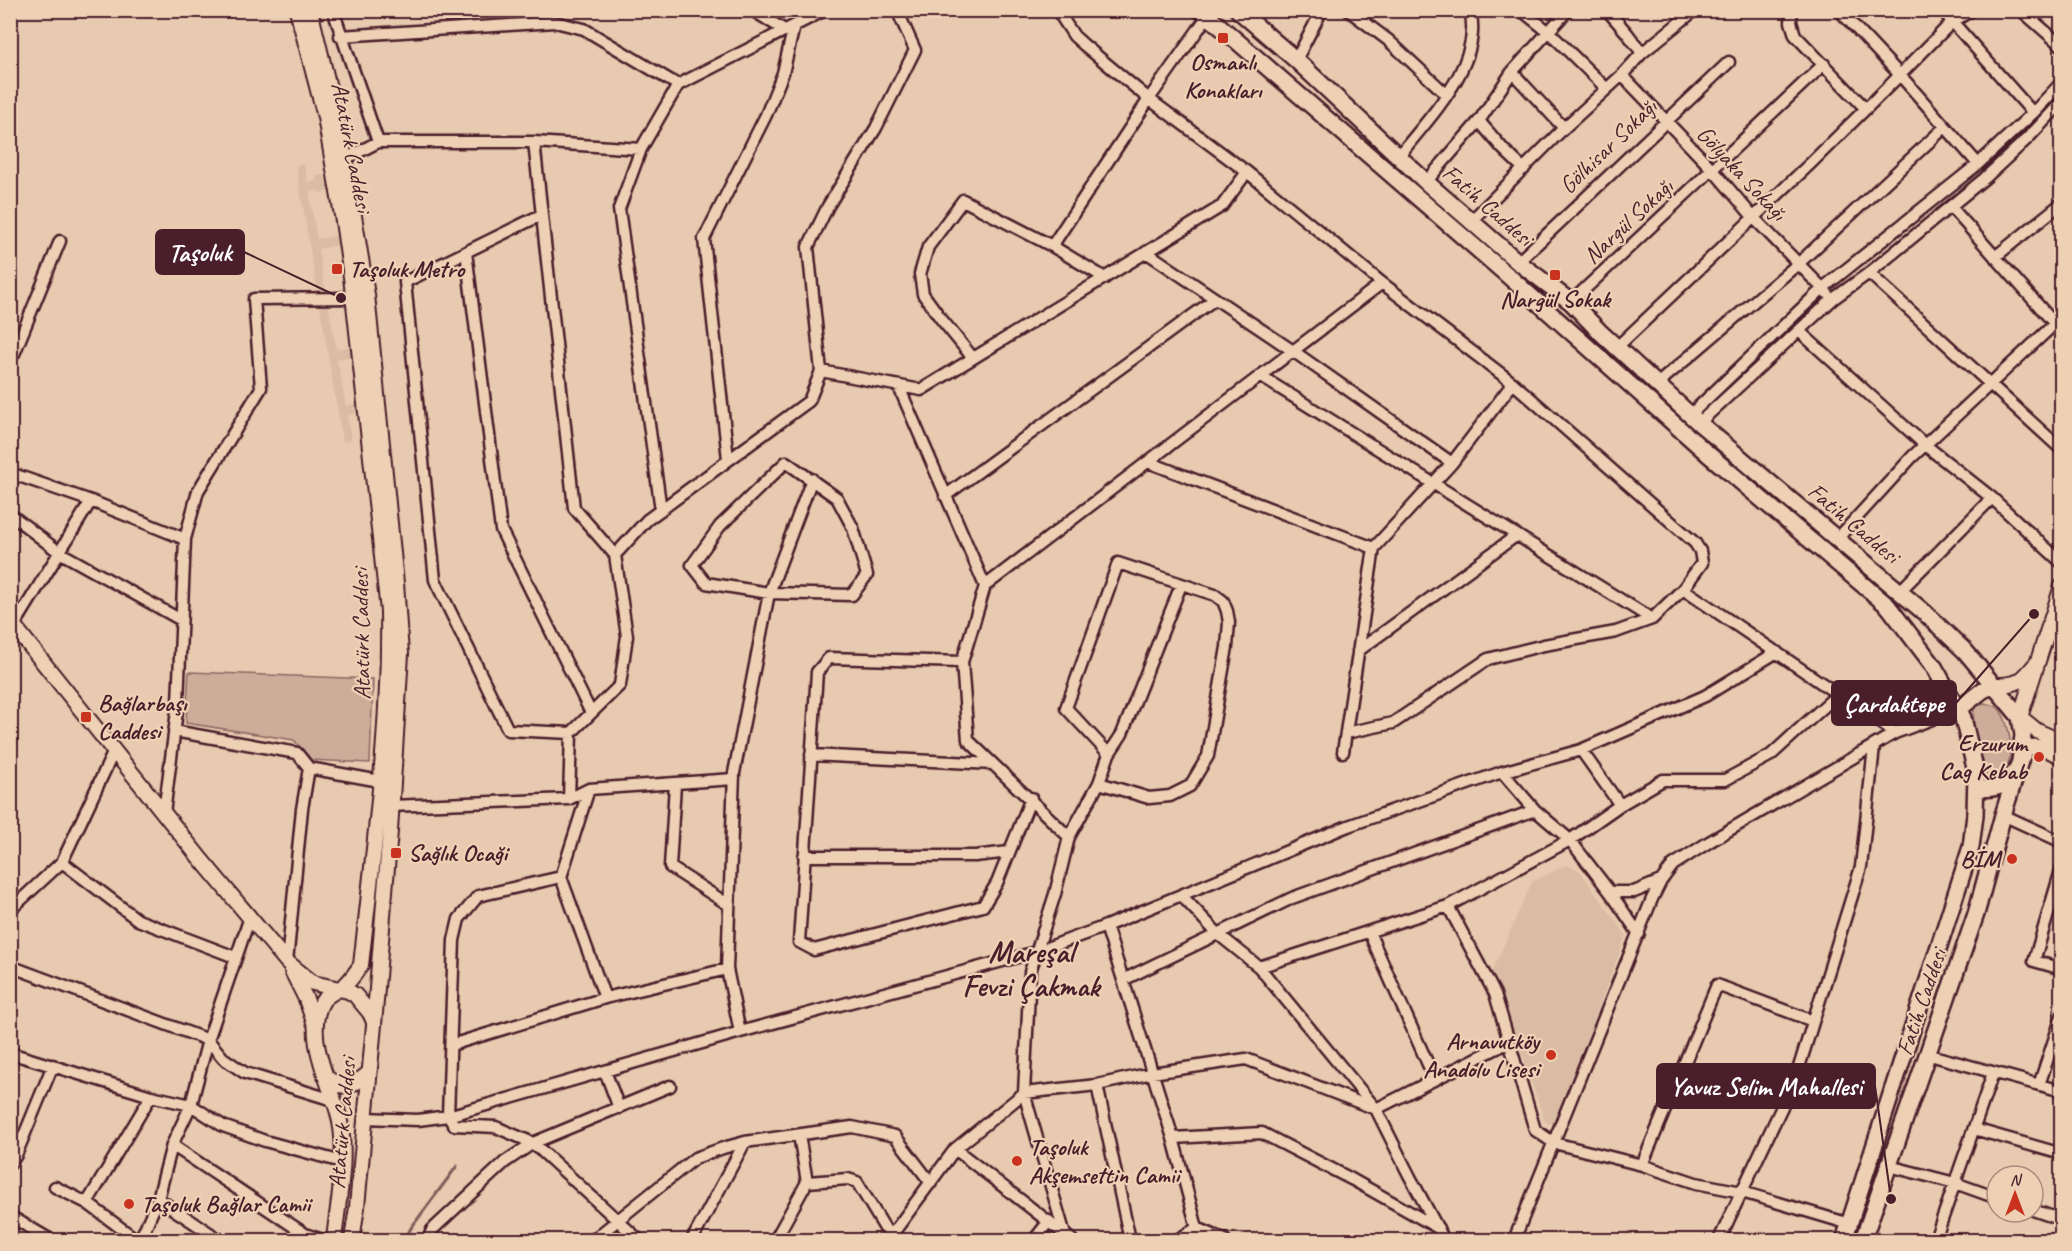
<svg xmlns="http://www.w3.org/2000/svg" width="2072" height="1251" viewBox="0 0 2072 1251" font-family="Caveat,sans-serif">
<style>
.built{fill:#dabba4;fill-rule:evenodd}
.green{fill:#cdad9a;stroke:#8c6662;stroke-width:1.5}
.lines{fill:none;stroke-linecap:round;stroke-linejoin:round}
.stream{stroke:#835d5b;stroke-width:3}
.street-casing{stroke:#4a1f2b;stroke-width:15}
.secondary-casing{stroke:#4a1f2b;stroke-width:18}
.primary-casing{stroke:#4a1f2b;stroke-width:20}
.street{stroke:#eed1b5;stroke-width:10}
.secondary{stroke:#eed1b5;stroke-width:14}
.primary{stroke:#eed1b5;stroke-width:15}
.poi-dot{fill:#c8321e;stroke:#eed1b5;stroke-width:2}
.labels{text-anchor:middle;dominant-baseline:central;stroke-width:4.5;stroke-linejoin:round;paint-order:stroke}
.poi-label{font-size:24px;font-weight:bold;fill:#4a1f2b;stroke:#eed1b5;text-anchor:start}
.street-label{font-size:24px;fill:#4a1f2b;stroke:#eed1b5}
.district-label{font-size:30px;font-weight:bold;fill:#4a1f2b;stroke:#eed1b5}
.leader{fill:none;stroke:#4a1f2b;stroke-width:2}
.callout-dot{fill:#4a1f2b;stroke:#eed1b5;stroke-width:2}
.callout{fill:#4a1f2b;stroke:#4a1f2b;stroke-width:2}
.callout-label{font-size:26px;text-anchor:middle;font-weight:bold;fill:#fff}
</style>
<rect width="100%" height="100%" fill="#e7caaf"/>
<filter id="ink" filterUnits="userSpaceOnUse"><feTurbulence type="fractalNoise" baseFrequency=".0167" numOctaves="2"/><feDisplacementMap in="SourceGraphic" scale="12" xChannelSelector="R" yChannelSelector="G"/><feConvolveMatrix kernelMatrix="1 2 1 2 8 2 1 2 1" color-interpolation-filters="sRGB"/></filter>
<g filter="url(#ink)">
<path class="built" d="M 339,159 L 386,435 L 367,417 L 359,418 L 358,413 L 347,415 L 351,440 L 343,442 L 296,166 L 304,164 L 308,183 L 317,181 L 316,176 L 324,175 L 325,179 L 334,178 ZM 335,187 L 343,235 L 317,239 L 309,192 L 318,190 L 319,193 L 327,192 L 327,188 ZM 345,244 L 353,290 L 344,292 L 343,288 L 336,290 L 336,293 L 326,295 L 318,249 ZM 354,299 L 362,345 L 336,349 L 328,304 L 337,302 L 339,305 L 346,303 L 346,301 ZM 364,354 L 364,399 L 356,401 L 356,404 L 346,406 L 337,359 Z
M 1566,865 L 1579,870 L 1626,935 L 1555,1122 L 1549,1124 L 1545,1121 L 1500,989 L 1492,972 L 1532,882 Z"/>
<path class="green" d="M 189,672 L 373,679 L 370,763 L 311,760 L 294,740 L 186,723 Z
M 1984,703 C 1988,704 1994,705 1997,707 C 2010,718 2017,762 2002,773 C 1999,775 1992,776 1988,776 C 1978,765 1972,722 1974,708 Z"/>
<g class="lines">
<path class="stream" d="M 404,1240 L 411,1228 L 457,1166"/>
<g class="street-casing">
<path id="street" d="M 333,10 L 378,142
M 752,10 L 786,31
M 1057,10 L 1074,36 L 1084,45 L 1149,99 L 1247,172 L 1382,283 L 1513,383 L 1695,543 L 1700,551 L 1702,563 L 1683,589 L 1652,619 L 1616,632 L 1544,645 L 1488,659 L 1393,723 L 1346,733
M 1348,10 L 1388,40 L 1446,94
M 1521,10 L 1549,32 L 1606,88
M 1607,10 L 1627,33 L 1642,53
M 1792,10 L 1791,22 L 1795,35 L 1866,109
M 1839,10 L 1900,75 L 1952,22 L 1972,10
M 1942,10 L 2033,113
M 2021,10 L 2062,46
M 340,36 L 555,22 L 584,29 L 678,85
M 1296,60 L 1322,10
M 1512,72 L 1564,128
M 1622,75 L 1713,170 L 1754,218 L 1827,293
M 1479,121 L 1503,149 L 1524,169
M 534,142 L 574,508 L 615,555
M 641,149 L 619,209 L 661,510
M 1399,156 C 1429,117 1484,64 1470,10
M 339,160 L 345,159 L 378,142 L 534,142 L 641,149 L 678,85 L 825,10
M 1426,182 L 1479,121 L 1512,72 L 1568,10
M 1951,207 L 2062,332
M 541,215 L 405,282 L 435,580 L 508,730 L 571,733 L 620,685 L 627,636 L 615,555 L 647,520 L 809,401 L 821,371 L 921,390 L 1222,206 L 1247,172
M 1471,221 L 1564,128 L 1622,75 L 1642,53 L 1695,10
M 1052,246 L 1149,99 L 1207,17
M 466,252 L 501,530 L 591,713
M 1146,252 L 1293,351 L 1452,463
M 1995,257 L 2062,203
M 1518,262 L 1729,62
M 1869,273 L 2062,450
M 1571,302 L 1824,64
M 1799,331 L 1925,445 L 1992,498 L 2062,563
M 1617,347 L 1811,163 L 1900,75 L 1978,164
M 10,356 L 14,354 L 60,241
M 973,358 L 942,320 L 923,294 L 920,274 L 928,247 L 963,200 L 1052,246 L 1105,278
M 821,371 L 808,247 L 828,206 L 876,128 L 915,50 L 897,10
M 1260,376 L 1652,619
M 1656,385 L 1799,263 L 1945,127
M 899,387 L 985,586 L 962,662 L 968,740 L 1069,837
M 1690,415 L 1823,288 L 1978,164 L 2033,113 L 2062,82
M 1699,423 L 1833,299 L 1869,273 L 1985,178 L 2028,138 L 2062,102
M 728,459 L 704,239 L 766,115 L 783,73 L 794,26
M 786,462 L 837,498 L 853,528 L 867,575 L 852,595 L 769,593 L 706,583 L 692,565 L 720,526 Z
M 1148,462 L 1374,548 L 1452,463 L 1513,383
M 10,475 L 16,475 L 91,501 L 185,539
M 945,496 L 1215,299
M 10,514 L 59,552 L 181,620
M 1838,538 L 1912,457 L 2062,317
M 985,586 L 1382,283
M 1683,589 L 1895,733
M 1900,591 L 1992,498
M 11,631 L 91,501
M 1358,651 L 1517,535
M 962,662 L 829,658 L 817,672 L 799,942 L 814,950 L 983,906 L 997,883 L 1031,798
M 174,731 L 297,753 L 309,768 L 380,781
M 1581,750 L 1620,805
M 1343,752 L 1374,548
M 811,755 L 993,764
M 1502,772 L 1535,810 L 1570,840 L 1610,892 L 1639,934
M 1099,783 L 1149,798 L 1170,796 L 1190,786 L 1208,756 L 1227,647 L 1229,622 L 1227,611 L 1223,601 L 1215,595 L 1118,563 L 1066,708 L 1109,754
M 675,784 L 670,867 L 729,905
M 589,789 L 561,877 L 605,998
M 569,799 L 571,733
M 391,806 L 569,799 L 589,789 L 734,779
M 164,813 L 178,703 L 185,539 L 198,491 L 261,388 L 254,299 L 354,298
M 2003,815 L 2062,842
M 804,856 L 975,856 L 1009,852
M 62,862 L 138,920 L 235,957
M 2062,867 L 2034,961 L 2062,969
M 561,877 L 478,896 L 459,919 L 454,940 L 448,1116 L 454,1125 L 496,1127 L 533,1143 L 639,1240
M 1610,892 L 1634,892 L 1661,881
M 1181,895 L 1218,934 L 1259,967 L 1376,1109 L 1409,1175 L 1444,1240
M 1448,906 L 1495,994 L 1535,1130 L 1554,1143 L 1642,1165 L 1696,1183 L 1742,1192 L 1850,1224
M 10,910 L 62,862 L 114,751
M 1106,926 L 1173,1138 L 1197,1228
M 1369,932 L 1435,1080
M 287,962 L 302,809 L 309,768
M 10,966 L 208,1040 L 223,1058 L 245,1073 L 333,1100
M 1259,967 L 1448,906 L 1570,840 L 1620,805 L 1663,780 L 1725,780 L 1771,755 L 1839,693
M 1123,980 L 1292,898 L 1535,810
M 740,1032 L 727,969 L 734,773 L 769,593 L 812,479
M 451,1045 L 605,998 L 727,969
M 10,1053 L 151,1096 L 191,1105 L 223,1126 L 265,1141 L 342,1162
M 1926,1054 L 2062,1091
M 605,1071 L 619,1108
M 1097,1085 L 1130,1240
M 2039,1085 L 2062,1016
M 365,1118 L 418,1120 L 448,1116 L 751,1029 L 1036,952 L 1106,926 L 1348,826 L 1502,772 L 1581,750 L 1705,696 L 1777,652
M 1974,1129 L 2062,1154
M 1173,1138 L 1262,1133 L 1353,1180 L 1438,1228
M 172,1145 L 305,1234 L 323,1240
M 955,1149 L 1072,1240
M 10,1164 L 16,1155 L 53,1065
M 1642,1165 L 1717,985 L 1813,1021
M 1889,1166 L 1955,1183 L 1997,1198
M 807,1182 L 848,1179 L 857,1182 L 890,1237
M 55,1187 L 87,1203 L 137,1240
M 158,1199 L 220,1240
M 87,1203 L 151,1096
M 2033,1210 L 2062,1220
M 10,1216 L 51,1240
M 1065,1235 L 1024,1093 L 1030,972 L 1055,894 L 1069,837 L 1099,783 L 1109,754 L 1122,734 L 1181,585
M 140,1240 L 158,1199 L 172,1145 L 191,1105 L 208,1040 L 250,917
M 428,1240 L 432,1230 L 505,1162 L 533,1143 L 670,1086
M 593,1240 L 695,1158 L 723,1148 L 745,1142 L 852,1127 L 895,1136 L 931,1183
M 692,1240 L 745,1142
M 775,1240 L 807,1182 L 799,1135
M 888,1240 L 955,1149 L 1024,1093 L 1097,1085 L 1152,1073 L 1246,1059 L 1376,1109 L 1509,1042
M 1034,1240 L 1049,1221
M 1177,1240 L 1197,1228 L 1225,1240
M 1514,1240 L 1652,899 L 1661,881 L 1673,865 L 1709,842 L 1895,733 L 1959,709
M 1719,1240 L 1796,1077 L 1861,867 L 1874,747
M 1935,1240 L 1993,1073"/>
</g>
<g class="secondary-casing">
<path id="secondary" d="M 297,10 L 325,117 L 343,221 L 351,277 L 388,611 C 390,728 374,848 361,965 C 356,972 351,980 344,986 C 337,991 327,994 322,1002 C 304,1036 329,1080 338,1113 C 349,1153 338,1200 334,1240
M 310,10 L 341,137 L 367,295 L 396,583 L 401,654 L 390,831 L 374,1025 L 357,1207 L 352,1240
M 2062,586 L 2020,717 L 2037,731 L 2062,742
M 10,621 L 199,857 L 287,962 L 313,983 L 348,991 L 355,995 L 370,1013 L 374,1022
M 1995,685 C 2018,685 2021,682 2035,665
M 2020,761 L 2027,748 C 2040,744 2050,751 2062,757
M 292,971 L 306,999 L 315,1025
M 325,1076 C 343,1092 352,1087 369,1073
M 2056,1240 L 2062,1238"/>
</g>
<g class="primary-casing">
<path id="primary" d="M 1201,10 L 1505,273 L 1708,454 L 1888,606 L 1933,665 L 1963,718 L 1976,772 L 1975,815 L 1971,847 L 1844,1240
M 1238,10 L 1296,60 L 1426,182 L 1518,262 L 1571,302 L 1599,331 L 1699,423 L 1925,613 L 1965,651 L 2020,717 L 2023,735 L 2020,761 L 2003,815 L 1976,914 L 1863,1240
M 1959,709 L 1983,690 L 1995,685
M 1976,789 C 1997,789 2002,788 2015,772"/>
</g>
<use href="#street" class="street"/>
<use href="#secondary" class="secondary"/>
<use href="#primary" class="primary"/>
</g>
</g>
<g class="poi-dot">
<rect x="1217" y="32" width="12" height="12" rx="3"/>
<rect x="331" y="263" width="12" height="12" rx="3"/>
<rect x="1549" y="269" width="12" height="12" rx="3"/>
<rect x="80" y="711" width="12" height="12" rx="3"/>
<circle cx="2039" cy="757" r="6"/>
<rect x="390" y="847" width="12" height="12" rx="3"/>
<circle cx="2012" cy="859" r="6"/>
<circle cx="1551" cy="1055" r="6"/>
<circle cx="1017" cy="1161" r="6"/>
<circle cx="129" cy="1204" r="6"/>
</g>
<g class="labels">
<g class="poi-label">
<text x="1223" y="62" text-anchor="middle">Osmanlı<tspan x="1223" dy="28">Konakları</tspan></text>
<text x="349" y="269">Taşoluk Metro</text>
<text x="1555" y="299" text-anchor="middle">Nargül Sokak</text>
<text x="98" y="703">Bağlarbaşı<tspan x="98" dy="28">Caddesi</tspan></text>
<text x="2027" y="743" text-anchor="end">Erzurum<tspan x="2027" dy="28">Cag Kebab</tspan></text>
<text x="408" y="853">Sağlık Ocaği</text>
<text x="2000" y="859" text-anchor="end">BİM</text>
<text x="1539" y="1041" text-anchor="end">Arnavutköy<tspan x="1539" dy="28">Anadolu Lisesi</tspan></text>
<text x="1029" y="1147">Taşoluk<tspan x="1029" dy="28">Akşemsettin Camii</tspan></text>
<text x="141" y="1204">Taşoluk Bağlar Camii</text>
</g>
<g class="street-label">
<text transform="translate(1608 146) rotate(-44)">Gölhisar Sokağı</text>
<text transform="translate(352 147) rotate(79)">Atatürk Caddesi</text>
<text transform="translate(1742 173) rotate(47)">Gölyaka Sokağı</text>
<text transform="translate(1488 205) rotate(41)">Fatih Caddesi</text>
<text transform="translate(1628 221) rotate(-43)">Nargül Sokağı</text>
<text transform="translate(1854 523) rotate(40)">Fatih Caddesi</text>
<text transform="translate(361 634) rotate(-91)">Atatürk Caddesi</text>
<text transform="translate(1921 1002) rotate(-71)">Fatih Caddesi</text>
<text transform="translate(342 1123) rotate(-85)">Atatürk Caddesi</text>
</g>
<g class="district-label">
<text x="1031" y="952">Mareşal<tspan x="1031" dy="34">Fevzi Çakmak</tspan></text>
</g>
</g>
<path class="leader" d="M341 298L244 252M2034 614L1956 703M1891 1199L1875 1086"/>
<g class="callout-dot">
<circle cx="341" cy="298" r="6"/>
<circle cx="2034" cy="614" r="6"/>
<circle cx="1891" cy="1199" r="6"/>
</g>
<g class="callout">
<rect x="156" y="230" width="88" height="44" rx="6"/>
<rect x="1832" y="681" width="124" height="44" rx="6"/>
<rect x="1657" y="1064" width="218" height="44" rx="6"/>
</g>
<g class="callout-label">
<text x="200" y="261">Taşoluk</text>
<text x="1894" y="712">Çardaktepe</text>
<text x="1766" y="1095">Yavuz Selim Mahallesi</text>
</g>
<rect width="2072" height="1251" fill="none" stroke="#eed1b5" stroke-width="36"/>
<rect x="18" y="18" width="2036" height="1215" fill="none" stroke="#4a1f2b" stroke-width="2" filter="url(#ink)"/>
<g transform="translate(2015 1194)"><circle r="28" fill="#eed1b5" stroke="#ac8a7e" stroke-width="1.5"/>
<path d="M0-4.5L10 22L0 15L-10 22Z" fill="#c8321e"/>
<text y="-9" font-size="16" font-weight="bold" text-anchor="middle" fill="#4a1f2b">N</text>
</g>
</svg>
